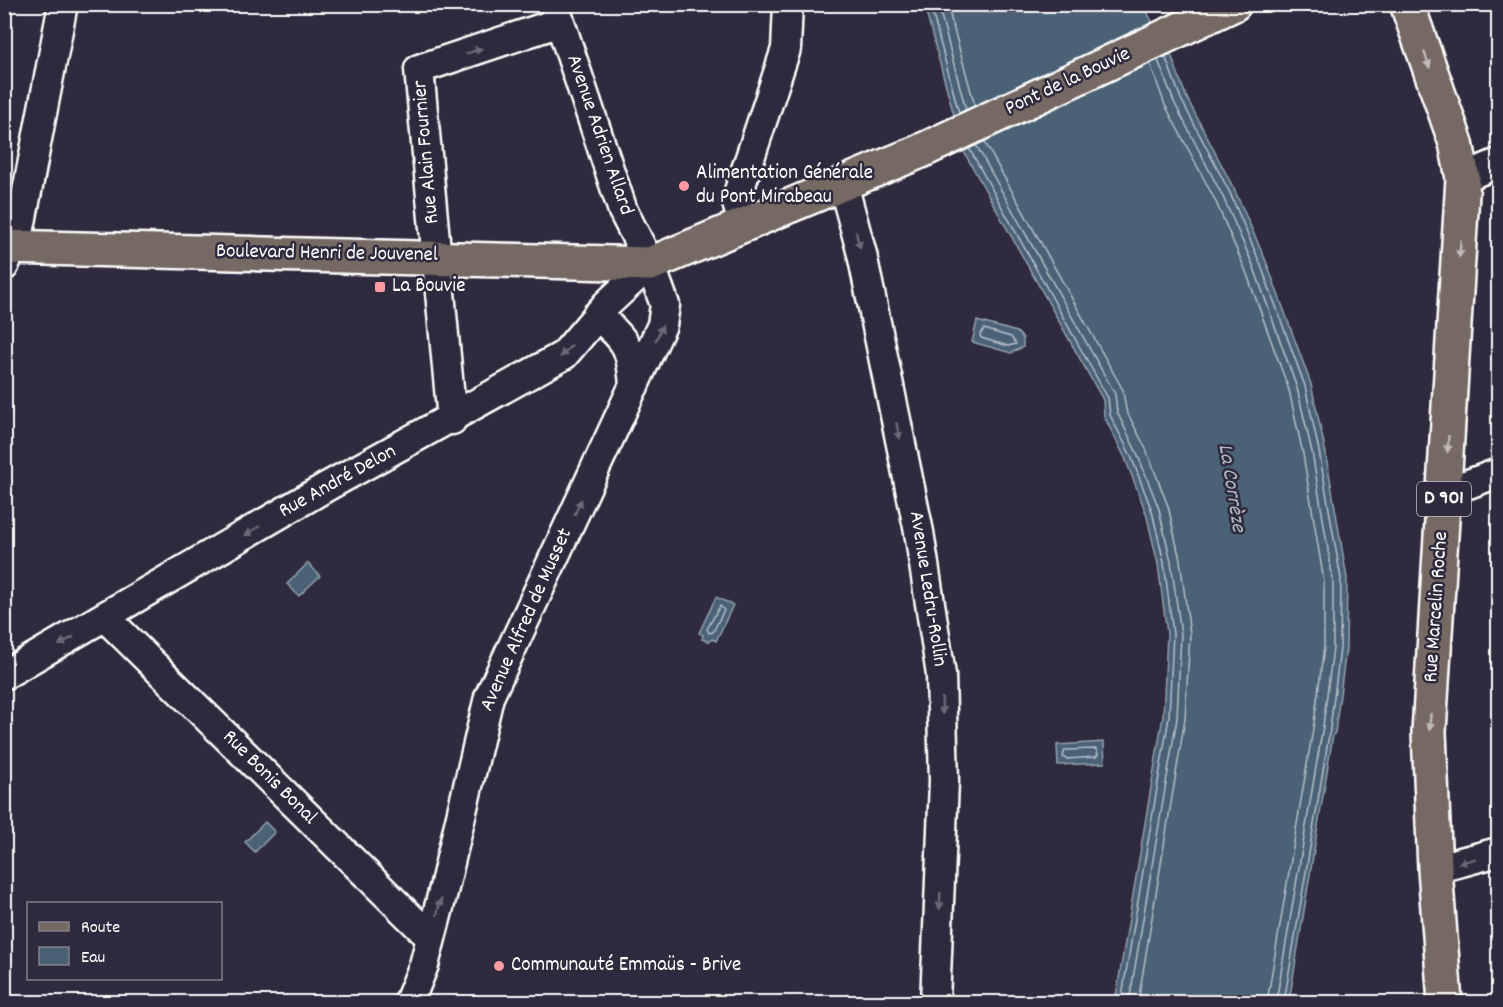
<svg xmlns="http://www.w3.org/2000/svg" width="1503" height="1007" viewBox="0 0 1503 1007" font-family="Dekko,sans-serif">
<style>
.water{fill:#4b6276;stroke:#93a1ad;stroke-width:1.5}
.lines{fill:none;stroke-linecap:round;stroke-linejoin:round}
.shore{stroke:#b7c0c8;stroke-width:1.5}
.street-casing{stroke:#fff;stroke-width:33}
.primary-casing{stroke:#fff;stroke-width:38}
.street{stroke:#2f2a3d;stroke-width:28}
.primary{stroke:#766964;stroke-width:33}
.oneway{fill:#6d6a77}
.oneway2{fill:#c1bcb9}
.poi-dot{fill:#ff9aa2;stroke:#2f2a3d;stroke-width:2}
.labels{text-anchor:middle;dominant-baseline:central;stroke-width:5;stroke-linejoin:round;paint-order:stroke}
.shield{fill:#2f2a3d;stroke:#c1bfc5;stroke-width:1.5}
.shield-label{font-size:20px;font-weight:bold;fill:#fff}
.street-label{font-size:21px;fill:#fff;stroke:#2f2a3d}
.poi-label{font-size:21px;fill:#fff;stroke:#2f2a3d;text-anchor:start}
.water-label{font-size:22px;font-style:italic;fill:#aeb8c1;stroke:#2f2a3d}
</style>
<rect width="100%" height="100%" fill="#2f2a3d"/>
<filter id="ink" filterUnits="userSpaceOnUse"><feTurbulence type="fractalNoise" baseFrequency=".0167" numOctaves="2"/><feDisplacementMap in="SourceGraphic" scale="12" xChannelSelector="R" yChannelSelector="G"/><feConvolveMatrix kernelMatrix="1 2 1 2 8 2 1 2 1" color-interpolation-filters="sRGB"/></filter>
<g filter="url(#ink)">
<path class="water" d="M 924,5 L 1143,5 L 1172,57 L 1186,96 L 1235,191 L 1266,261 L 1311,384 L 1325,449 L 1347,578 L 1346,649 L 1335,733 L 1333,735 L 1289,1002 L 1115,1002 L 1163,716 L 1167,634 L 1158,564 L 1146,513 L 1125,458 L 1104,416 L 1103,400 L 964,152 Z
M 977,321 L 1017,332 L 1023,338 L 1023,347 L 1011,353 L 972,342 Z
M 308,563 L 320,576 L 299,596 L 287,584 Z
M 716,597 L 733,605 L 716,641 L 712,639 L 709,642 L 702,639 L 703,635 L 699,633 Z
M 1104,742 L 1105,763 L 1058,765 L 1057,745 Z
M 265,822 L 275,832 L 255,852 L 245,842 Z"/>
<g class="lines">
<path class="shore" d="M 930,4 L 959,113
M 938,4 L 966,110
M 947,4 L 975,106
M 1165,56 L 1181,99 L 1230,193 L 1260,263 L 1305,386 L 1319,451 L 1341,579 L 1340,649 L 1330,729 L 1284,1002
M 1158,60 L 1174,102 L 1223,197 L 1253,265 L 1297,388 L 1312,452 L 1333,580 L 1333,648 L 1323,726 L 1276,1002
M 1150,63 L 1165,105 L 1215,200 L 1245,269 L 1289,390 L 1303,454 L 1324,582 L 1324,647 L 1314,723 L 1267,1002
M 984,141 L 1123,390 L 1126,410 L 1146,449 L 1168,506 L 1180,560 L 1190,634 L 1185,719 L 1138,1002
M 976,145 L 1115,394 L 1117,412 L 1137,453 L 1159,509 L 1171,562 L 1181,634 L 1177,718 L 1129,1002
M 969,148 L 1108,398 L 1110,415 L 1131,456 L 1152,511 L 1164,563 L 1173,634 L 1169,717 L 1121,1002
M 984,329 L 1011,337 L 1016,344 L 1008,346 L 981,338 L 980,335 Z
M 720,606 L 724,610 L 713,632 L 709,633 L 707,629 Z
M 1096,749 L 1098,754 L 1096,757 L 1066,759 L 1063,757 L 1065,750 Z"/>
<g class="street-casing">
<path id="street" d="M 1463,178 L 1498,163
M 843,184 L 862,254 L 919,532 L 941,675 L 944,781 L 935,1002
M 744,226 L 736,200 L 786,49 L 788,4
M 4,266 L 20,228 L 63,4
M 597,315 C 627,342 631,346 634,386
M 452,420 L 419,69 L 560,22
M 1445,490 L 1463,486 L 1498,473
M 106,618 L 431,938
M 4,675 L 326,487 L 564,355 L 607,304 L 650,264
M 1435,869 L 1498,852
M 409,1002 L 424,965 L 444,888 L 489,697 L 662,325 L 665,305 L 650,264 L 623,211 L 554,4"/>
</g>
<g class="primary-casing">
<path id="primary" d="M 1407,4 L 1456,143 L 1463,178 L 1429,732 L 1435,869 L 1445,1002
M 4,247 L 650,264 L 921,151 L 1234,4"/>
</g>
<use href="#street" class="street"/>
<use href="#primary" class="primary"/>
</g>
<defs><path id="oneway-solid" d="M-6-.8H1V-3.2L6.5 0L1 3.2V.8H-6Z" transform="scale(1.5)"/></defs>
<g class="oneway">
<use href="#oneway-solid" transform="translate(474 51) rotate(-18)"/>
<use href="#oneway-solid" transform="translate(858 240) rotate(75)"/>
<use href="#oneway-solid" transform="translate(659 333) rotate(-67)"/>
<use href="#oneway-solid" transform="translate(566 351) rotate(135)"/>
<use href="#oneway-solid" transform="translate(898 431) rotate(79)"/>
<use href="#oneway-solid" transform="translate(578 507) rotate(-65)"/>
<use href="#oneway-solid" transform="translate(252 531) rotate(149)"/>
<use href="#oneway-solid" transform="translate(66 641) rotate(151)"/>
<use href="#oneway-solid" transform="translate(942 706) rotate(88)"/>
<use href="#oneway-solid" transform="translate(1467 861) rotate(165)"/>
<use href="#oneway-solid" transform="translate(940 901) rotate(92)"/>
<use href="#oneway-solid" transform="translate(439 907) rotate(-75)"/>
</g>
<g class="oneway2">
<use href="#oneway-solid" transform="translate(1427 60) rotate(71)"/>
<use href="#oneway-solid" transform="translate(1460 249) rotate(94)"/>
<use href="#oneway-solid" transform="translate(1448 444) rotate(94)"/>
<use href="#oneway-solid" transform="translate(1430 722) rotate(94)"/>
</g>
</g>
<g class="poi-dot">
<circle cx="684" cy="186" r="6"/>
<rect x="374" y="281" width="12" height="12" rx="3"/>
<circle cx="499" cy="966" r="6"/>
</g>
<g class="labels">
<rect class="shield" x="1417" y="482" width="54" height="34" rx="4.5"/>
<g class="shield-label">
<text x="1444" y="499">D 901</text>
</g>
<g class="street-label">
<text transform="translate(1068 82) rotate(-25)">Pont de la Bouvie</text>
<text transform="translate(599 135) rotate(71)">Avenue Adrien Allard</text>
<text transform="translate(427 152) rotate(-95)">Rue Alain Fournier</text>
<text transform="translate(327 254) rotate(1)">Boulevard Henri de Jouvenel</text>
<text transform="translate(338 482) rotate(-29)">Rue André Delon</text>
<text transform="translate(927 589) rotate(81)">Avenue Ledru-Rollin</text>
<text transform="translate(1437 607) rotate(-86)">Rue Marcelin Roche</text>
<text transform="translate(527 620) rotate(-66)">Avenue Alfred de Musset</text>
<text transform="translate(269 778) rotate(45)">Rue Bonis Bonal</text>
</g>
<g class="poi-label">
<text x="696" y="174">Alimentation Générale<tspan x="696" dy="24">du Pont Mirabeau</tspan></text>
<text x="392" y="287">La Bouvie</text>
<text x="511" y="966">Communauté Emmaüs - Brive</text>
</g>
<g class="water-label">
<text transform="translate(1231 488) rotate(81)">La Corrèze</text>
</g>
</g>
<rect width="1503" height="1007" fill="none" stroke="#2f2a3d" stroke-width="24"/>
<rect x="12" y="12" width="1479" height="983" fill="none" stroke="#fff" stroke-width="2" filter="url(#ink)"/>
<rect x="27" y="902" width="195" height="78" fill="#2f2a3d" stroke="#827f8b" stroke-width="1.5"/>
<rect x="39" y="922" width="30" height="9" fill="#766964" stroke="#827f8b" stroke-width="1.5"/>
<text x="81" y="932" font-size="18" fill="#ffffff">Route</text>
<rect x="39" y="947" width="30" height="18" fill="#4b6276" stroke="#827f8b" stroke-width="1.5"/>
<text x="81" y="962" font-size="18" fill="#ffffff">Eau</text>
</svg>
